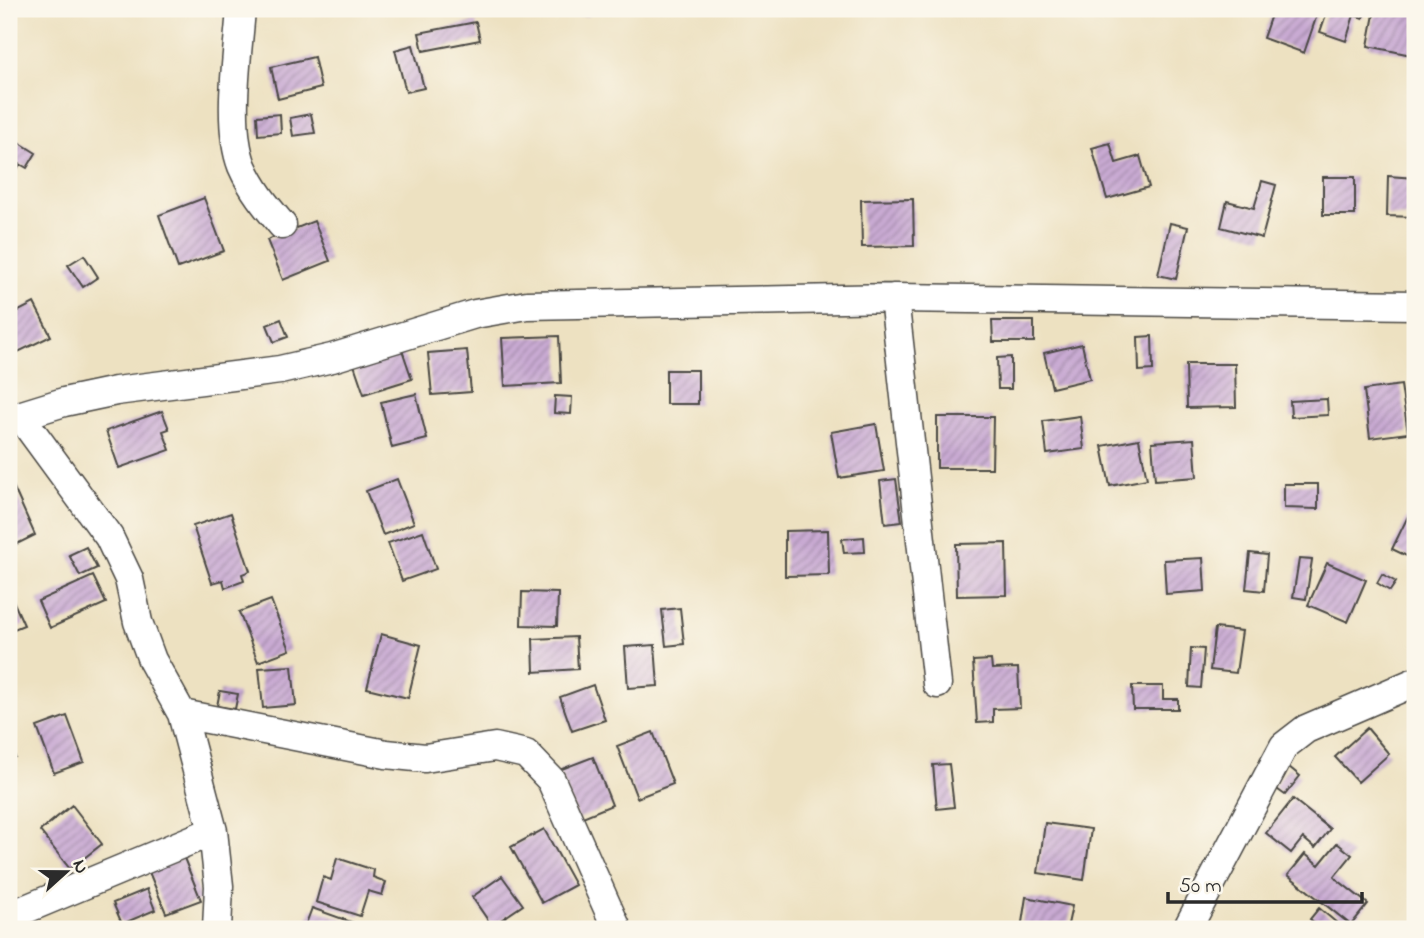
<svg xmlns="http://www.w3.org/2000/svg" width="1424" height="938" viewBox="0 0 1424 938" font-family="'Indie Flower',sans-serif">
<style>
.building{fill:url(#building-hatch)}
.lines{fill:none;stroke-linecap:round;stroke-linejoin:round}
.minor-casing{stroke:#484642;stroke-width:31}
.minor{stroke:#fff;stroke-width:28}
</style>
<defs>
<pattern id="building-hatch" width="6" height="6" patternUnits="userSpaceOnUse" patternTransform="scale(1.75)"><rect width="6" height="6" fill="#c9aad3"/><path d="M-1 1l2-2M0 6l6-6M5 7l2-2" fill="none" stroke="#a38bab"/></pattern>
</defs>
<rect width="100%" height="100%" fill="#fbf7ec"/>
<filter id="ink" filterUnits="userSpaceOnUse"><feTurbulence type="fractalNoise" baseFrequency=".0143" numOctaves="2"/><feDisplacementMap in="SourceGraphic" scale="14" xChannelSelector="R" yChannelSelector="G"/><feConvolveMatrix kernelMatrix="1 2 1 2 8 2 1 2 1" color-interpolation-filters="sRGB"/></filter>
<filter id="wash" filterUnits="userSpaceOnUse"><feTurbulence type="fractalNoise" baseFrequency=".00686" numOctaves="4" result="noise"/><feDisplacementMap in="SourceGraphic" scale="28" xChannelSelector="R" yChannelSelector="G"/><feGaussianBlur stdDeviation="1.57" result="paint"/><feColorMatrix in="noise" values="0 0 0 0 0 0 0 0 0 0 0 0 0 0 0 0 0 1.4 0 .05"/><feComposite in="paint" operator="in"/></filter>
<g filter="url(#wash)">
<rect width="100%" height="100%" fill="#ede1c1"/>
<g id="blocks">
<path class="building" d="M 539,9 L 589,9 L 589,16 L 539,15 Z
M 1273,9 L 1319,9 L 1304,53 L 1263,38 Z
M 1328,9 L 1366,9 L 1363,18 L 1354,15 L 1346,41 L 1320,32 Z
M 1375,9 L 1415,10 L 1415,33 L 1411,55 L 1368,46 Z
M 476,22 L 480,40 L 423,51 L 419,33 Z
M 413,45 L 424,88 L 406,92 L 395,50 Z
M 314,57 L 321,88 L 278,99 L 271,67 Z
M 280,114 L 281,133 L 258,135 L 257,116 Z
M 311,114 L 315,133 L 293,136 L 290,118 Z
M 9,136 L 36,153 L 27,168 L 20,164 L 9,183 Z
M 1110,143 L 1116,163 L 1140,156 L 1149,187 L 1107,199 L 1092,148 Z
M 1388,176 L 1415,178 L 1415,217 L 1387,216 Z
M 1323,177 L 1355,177 L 1355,215 L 1323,215 Z
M 1262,181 L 1276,185 L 1262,238 L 1221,227 L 1227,201 L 1254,208 Z
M 204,198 L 224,251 L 178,268 L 159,215 Z
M 913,199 L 914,246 L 862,247 L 861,200 Z
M 314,221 L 330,261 L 283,280 L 267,240 Z
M 1170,223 L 1188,227 L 1176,279 L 1158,275 Z
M 84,255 L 98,277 L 83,287 L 68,265 Z
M 34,303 L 51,336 L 14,354 L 9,342 L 9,316 Z
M 281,319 L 288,337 L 274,342 L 267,325 Z
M 992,321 L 1034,321 L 1034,342 L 993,342 Z
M 559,336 L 561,383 L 505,386 L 502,338 Z
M 1152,336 L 1153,370 L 1139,371 L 1138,337 Z
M 400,344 L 412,379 L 364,394 L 352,359 Z
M 1082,344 L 1090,379 L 1052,388 L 1044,353 Z
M 467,350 L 471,392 L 432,395 L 428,353 Z
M 1011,357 L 1011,389 L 998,389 L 997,358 Z
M 1186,364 L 1235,364 L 1236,407 L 1187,408 Z
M 666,370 L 698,370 L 698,404 L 666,404 Z
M 1401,385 L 1408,433 L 1370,438 L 1364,390 Z
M 416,394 L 427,439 L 392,448 L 381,402 Z
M 555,396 L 572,397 L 571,414 L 554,413 Z
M 1327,399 L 1328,415 L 1291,417 L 1290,401 Z
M 162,411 L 169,429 L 163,431 L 170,450 L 119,468 L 106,431 Z
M 1080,416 L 1084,449 L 1047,454 L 1043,421 Z
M 937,417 L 993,417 L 992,468 L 937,468 Z
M 876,424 L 884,471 L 839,478 L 831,432 Z
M 1139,439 L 1147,479 L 1110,486 L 1102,446 Z
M 1194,439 L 1197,477 L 1155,480 L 1152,442 Z
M 9,477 L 35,535 L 9,548 Z
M 397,479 L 414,523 L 383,535 L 366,491 Z
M 896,479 L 902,522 L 885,524 L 880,481 Z
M 1284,484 L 1318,484 L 1318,509 L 1284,508 Z
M 1413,506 L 1415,507 L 1415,560 L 1392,549 Z
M 231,513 L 250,571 L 242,574 L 244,581 L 225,588 L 223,580 L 212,583 L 193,526 Z
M 828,530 L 829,575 L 785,576 L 785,531 Z
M 423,531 L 436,569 L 402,581 L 388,543 Z
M 864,537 L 865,552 L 844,553 L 842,539 Z
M 1006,543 L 1007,595 L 957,596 L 956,544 Z
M 86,547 L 97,568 L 80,576 L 69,555 Z
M 1250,553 L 1267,555 L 1264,591 L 1246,589 Z
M 1203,558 L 1205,591 L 1166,594 L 1164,560 Z
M 1299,559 L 1312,560 L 1306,599 L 1293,597 Z
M 1327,563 L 1366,580 L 1348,622 L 1308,605 Z
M 1382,574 L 1396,582 L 1390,591 L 1377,583 Z
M 93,576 L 106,603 L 50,628 L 38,601 Z
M 522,592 L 558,593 L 557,626 L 521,625 Z
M 11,596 L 24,625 L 9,631 L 9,597 Z
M 271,600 L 290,650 L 258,662 L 239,612 Z
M 680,608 L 684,644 L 666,646 L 662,610 Z
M 1215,628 L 1242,631 L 1236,673 L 1210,670 Z
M 381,634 L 421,645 L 408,698 L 367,688 Z
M 576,637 L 578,669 L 534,672 L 533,639 Z
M 655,645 L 658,686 L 628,688 L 625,647 Z
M 1191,648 L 1204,649 L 1201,688 L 1189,687 Z
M 991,660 L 992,669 L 1018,668 L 1020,708 L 993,709 L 993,722 L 977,723 L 973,661 Z
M 292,666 L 296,705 L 263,708 L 259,668 Z
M 593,685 L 605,720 L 572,731 L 560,697 Z
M 1132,686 L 1163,686 L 1163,699 L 1178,699 L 1178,709 L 1133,709 Z
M 220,691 L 238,694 L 235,709 L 217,706 Z
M 67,716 L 84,762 L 54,773 L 37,727 Z
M 1367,728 L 1389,754 L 1358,782 L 1335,757 Z
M 653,732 L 673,784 L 637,798 L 617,746 Z
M 9,744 L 15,757 L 9,760 Z
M 593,757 L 612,805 L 578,819 L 559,770 Z
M 949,764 L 954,807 L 937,809 L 933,765 Z
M 1289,767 L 1300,776 L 1285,795 L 1274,787 Z
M 1293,799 L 1330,829 L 1315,848 L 1303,838 L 1291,853 L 1266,833 Z
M 72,805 L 102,844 L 70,869 L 40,831 Z
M 1045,823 L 1091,829 L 1084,880 L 1038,873 Z
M 544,829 L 575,885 L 542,903 L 511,847 Z
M 1337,843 L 1352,855 L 1334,877 L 1368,904 L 1351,925 L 1288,875 L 1305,854 L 1319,865 Z
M 184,858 L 201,900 L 166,913 L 149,872 Z
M 337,858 L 374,870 L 373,877 L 386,882 L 382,895 L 368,891 L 360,916 L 316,902 L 323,877 L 331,880 Z
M 502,876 L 523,905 L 492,926 L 472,897 Z
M 147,889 L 155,910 L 122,924 L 113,903 Z
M 1026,897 L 1072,906 L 1067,929 L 1021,929 Z
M 312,908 L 357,924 L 355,929 L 304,929 Z
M 1319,908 L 1344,929 L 1322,929 L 1310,919 Z
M 139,923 L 142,929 L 125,929 Z"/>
</g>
</g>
<g filter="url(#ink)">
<use href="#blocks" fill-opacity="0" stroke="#484642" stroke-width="2"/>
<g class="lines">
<g class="minor-casing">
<path id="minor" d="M 241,9 C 238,53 226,125 242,166 C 252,189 266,206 282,225
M 894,298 L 937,684
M 21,417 L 109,537 L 129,579 L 138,622 L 152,660 L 182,714 L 213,831 L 219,886 L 217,929
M 9,419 L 64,402 L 116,391 L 280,370 L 332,358 L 475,314 L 527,305 L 894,298 L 1415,305
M 182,714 L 386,754 L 425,758 L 495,747 L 526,754 L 551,780 L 617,929
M 9,916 L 213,831
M 1187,929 L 1284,746 L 1306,729 L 1415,682"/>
</g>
<use href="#minor" class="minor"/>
</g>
</g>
<rect width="1424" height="938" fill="none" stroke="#fbf7ec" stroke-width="35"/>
<g transform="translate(66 872) rotate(69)" stroke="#fbf7ec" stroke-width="5" paint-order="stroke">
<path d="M0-5L12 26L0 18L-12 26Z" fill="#2b2b2b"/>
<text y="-10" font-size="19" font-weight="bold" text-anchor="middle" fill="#2b2b2b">N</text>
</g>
<path d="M1168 892v10h194v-10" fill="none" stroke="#2b2b2b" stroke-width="3.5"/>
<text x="1179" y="892" font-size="21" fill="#2b2b2b" stroke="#fbf7ec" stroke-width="5" paint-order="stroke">50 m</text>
</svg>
